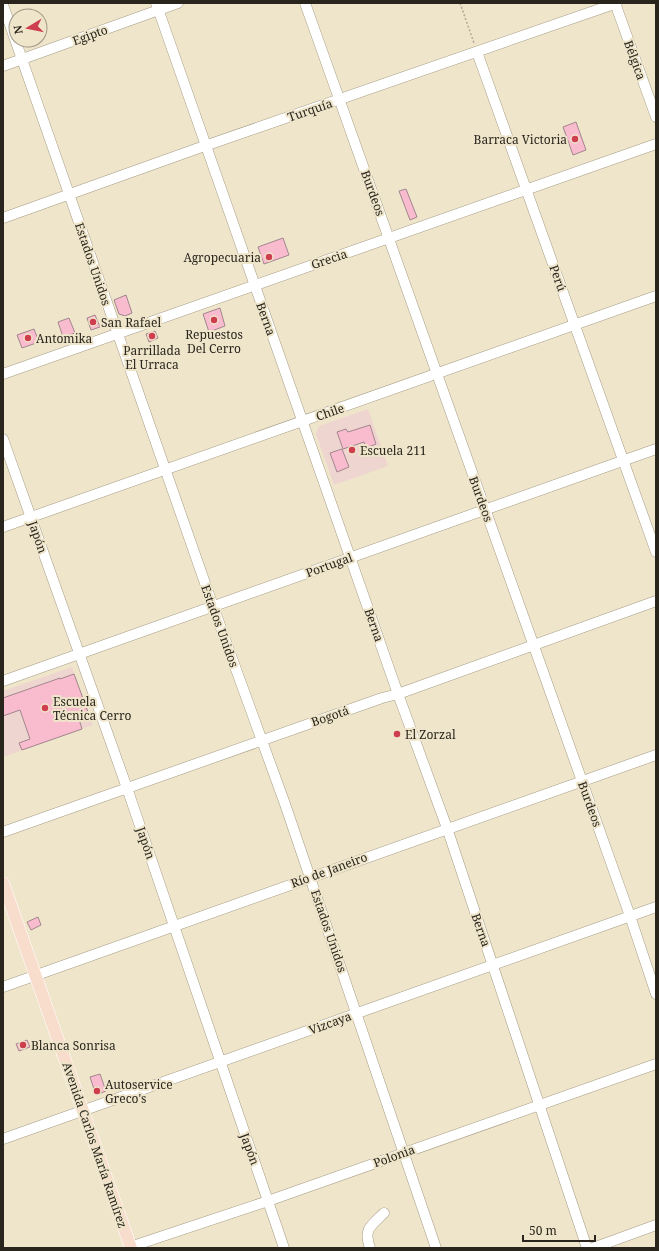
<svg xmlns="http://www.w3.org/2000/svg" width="659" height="1251" viewBox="0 0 659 1251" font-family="'Noto Serif',serif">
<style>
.education{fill:#efd5d0}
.building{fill:#f9bbce;stroke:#a2868e}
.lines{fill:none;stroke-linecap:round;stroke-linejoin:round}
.minor-casing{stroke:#a59c84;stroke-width:11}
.major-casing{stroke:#fff;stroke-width:13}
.path{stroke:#b1a994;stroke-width:1.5;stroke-dasharray:2 2;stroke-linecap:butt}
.minor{stroke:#fff;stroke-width:10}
.major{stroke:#f8ddcd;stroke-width:12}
.poi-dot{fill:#ce3e4e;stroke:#efe5cb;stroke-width:1.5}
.labels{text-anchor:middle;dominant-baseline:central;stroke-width:4;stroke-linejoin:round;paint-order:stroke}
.street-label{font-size:12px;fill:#29251c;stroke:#efe5cb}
.poi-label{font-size:12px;fill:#29251c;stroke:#efe5cb;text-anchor:start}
</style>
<rect width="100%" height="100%" fill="#efe5cb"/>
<path class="education" d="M 368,409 L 388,466 L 334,485 L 316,434 L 319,426 Z
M 72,667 L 93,725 L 3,757 L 3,691 Z"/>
<path class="building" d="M 576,122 L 586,150 L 573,155 L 563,127 Z
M 406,189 L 417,217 L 410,220 L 399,191 Z
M 283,238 L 289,255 L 264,264 L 258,247 Z
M 126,295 L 132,313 L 125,316 L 119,314 L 114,300 Z
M 220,308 L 225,326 L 209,332 L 203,314 Z
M 95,315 L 100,327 L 91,330 L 87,318 Z
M 69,318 L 75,333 L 63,337 L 58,322 Z
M 34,329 L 39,342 L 22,348 L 17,335 Z
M 155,331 L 158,338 L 149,342 L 146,334 Z
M 370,425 L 376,444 L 366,448 L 364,442 L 343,449 L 337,432 L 346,429 L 348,432 Z
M 342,449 L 349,467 L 337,472 L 330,453 Z
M 74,674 L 88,712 L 78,716 L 82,729 L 22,750 L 19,743 L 30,739 L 20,710 L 3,716 L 3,698 L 60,678 L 60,679 Z
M 38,917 L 41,925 L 31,930 L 27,922 Z
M 27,1040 L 30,1047 L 19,1051 L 16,1044 Z
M 100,1074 L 106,1091 L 96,1095 L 90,1077 Z"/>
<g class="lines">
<g class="minor-casing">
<path id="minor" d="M 156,3 L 398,694 L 447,828 L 587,1248
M 305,3 L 630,916 L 656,994
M 615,3 L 656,117
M 3,5 L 213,606 L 285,804 L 436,1248
M 477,52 L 656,552
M 3,66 L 178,3
M 3,218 L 196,149 L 617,3
M 3,374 L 656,144
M 3,439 L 127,788 L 284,1248
M 3,527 L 656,296
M 3,681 L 656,449
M 3,832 L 382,698 L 398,694 L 656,601
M 3,987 L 656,755
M 3,1139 L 656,907
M 130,1247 L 268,1201 L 656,1064
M 370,1248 C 363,1229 371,1226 384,1213
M 593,1248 L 656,1225"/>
</g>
<g class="major-casing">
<path id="major" d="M 3,883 L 131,1248"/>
</g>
<path class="path" d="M 460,3 L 474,43"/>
<use href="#minor" class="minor"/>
<use href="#major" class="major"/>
</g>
<g class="poi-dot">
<circle cx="575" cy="139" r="4"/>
<circle cx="269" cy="257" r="4"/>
<circle cx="214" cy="320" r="4"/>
<circle cx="93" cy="322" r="4"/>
<circle cx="152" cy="336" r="4"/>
<circle cx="28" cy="338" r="4"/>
<circle cx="352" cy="450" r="4"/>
<circle cx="45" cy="708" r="4"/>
<circle cx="397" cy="734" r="4"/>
<circle cx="23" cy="1045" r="4"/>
<circle cx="97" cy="1091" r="4"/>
</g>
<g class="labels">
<g class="street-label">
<text transform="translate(90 35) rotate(-20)">Egipto</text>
<text transform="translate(635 60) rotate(70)">Bélgica</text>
<text transform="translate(310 110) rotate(-19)">Turquía</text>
<text transform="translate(373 193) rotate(70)">Burdeos</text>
<text transform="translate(329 259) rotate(-19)">Grecia</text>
<text transform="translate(93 264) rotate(71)">Estados Unidos</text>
<text transform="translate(558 278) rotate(71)">Perú</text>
<text transform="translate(266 319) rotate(70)">Berna</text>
<text transform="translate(330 412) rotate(-19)">Chile</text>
<text transform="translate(481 499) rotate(70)">Burdeos</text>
<text transform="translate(38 537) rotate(71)">Japón</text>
<text transform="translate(329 565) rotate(-20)">Portugal</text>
<text transform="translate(374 625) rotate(71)">Berna</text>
<text transform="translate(220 626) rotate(70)">Estados Unidos</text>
<text transform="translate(330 716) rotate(-19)">Bogotá</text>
<text transform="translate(590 804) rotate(70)">Burdeos</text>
<text transform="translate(146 843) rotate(71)">Japón</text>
<text transform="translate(329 870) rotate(-20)">Río de Janeiro</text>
<text transform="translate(481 930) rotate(71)">Berna</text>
<text transform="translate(329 931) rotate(71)">Estados Unidos</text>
<text transform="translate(330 1023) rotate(-20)">Vizcaya</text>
<text transform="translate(95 1145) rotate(71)">Avenida Carlos María Ramírez</text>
<text transform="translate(250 1149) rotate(70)">Japón</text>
<text transform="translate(394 1156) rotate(-20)">Polonia</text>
</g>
<g class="poi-label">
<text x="567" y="139" text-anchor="end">Barraca Victoria</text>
<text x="261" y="257" text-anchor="end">Agropecuaria</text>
<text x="101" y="322">San Rafael</text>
<text x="214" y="334" text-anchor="middle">Repuestos<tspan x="214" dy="14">Del Cerro</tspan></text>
<text x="36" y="338">Antomika</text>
<text x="152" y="350" text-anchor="middle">Parrillada<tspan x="152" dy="14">El Urraca</tspan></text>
<text x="360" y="450">Escuela 211</text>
<text x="53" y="701">Escuela<tspan x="53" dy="14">Técnica Cerro</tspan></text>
<text x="405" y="734">El Zorzal</text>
<text x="31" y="1045">Blanca Sonrisa</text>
<text x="105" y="1084">Autoservice<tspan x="105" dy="14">Greco's</tspan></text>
</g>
</g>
<rect width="659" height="1251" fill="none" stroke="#29251c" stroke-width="8"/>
<g transform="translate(28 28) rotate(260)"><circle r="19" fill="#efe5cb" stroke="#a09885"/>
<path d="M0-3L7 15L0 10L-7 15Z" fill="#ce3e4e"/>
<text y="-6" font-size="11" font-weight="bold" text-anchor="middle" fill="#29251c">N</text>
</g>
<path d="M523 1235v6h72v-6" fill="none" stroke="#29251c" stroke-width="2"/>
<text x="529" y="1235" font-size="12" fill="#29251c" stroke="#efe5cb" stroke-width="3" paint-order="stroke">50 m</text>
</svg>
